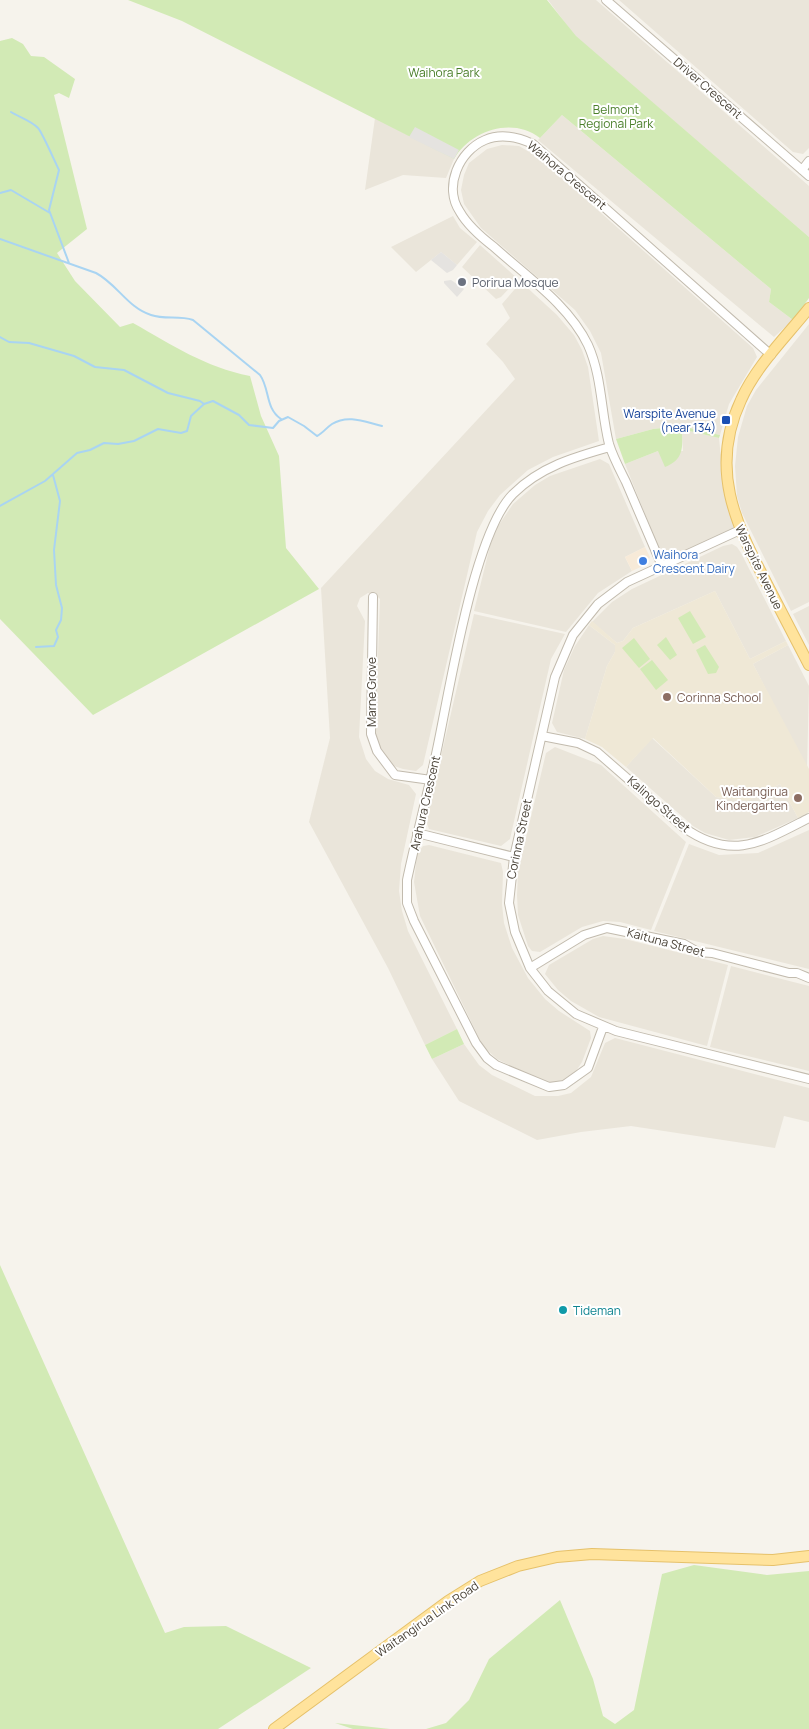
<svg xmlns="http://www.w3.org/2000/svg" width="809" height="1729" viewBox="0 0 809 1729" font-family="Manrope,sans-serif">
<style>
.residential{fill:#eae5da}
.commercial{fill:#f7ead8}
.education{fill:#efe8d6}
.green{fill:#d2eab5}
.parking{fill:#e5e3e0}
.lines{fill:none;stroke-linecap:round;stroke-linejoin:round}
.stream{stroke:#a9d4f2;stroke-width:2}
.minor-casing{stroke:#c2bbae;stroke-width:10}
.major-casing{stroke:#e6c16a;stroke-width:12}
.minor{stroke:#fff;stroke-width:8}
.major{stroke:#ffe39c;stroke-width:10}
.worship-dot{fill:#6b7280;stroke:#fff;stroke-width:2}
.transit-dot{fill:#1a4fb4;stroke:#fff;stroke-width:2}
.shop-dot{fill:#3f7fe0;stroke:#fff;stroke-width:2}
.education-dot{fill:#8d6e63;stroke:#fff;stroke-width:2}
.culture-dot{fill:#0f9aa8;stroke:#fff;stroke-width:2}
.labels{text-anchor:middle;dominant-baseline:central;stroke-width:4;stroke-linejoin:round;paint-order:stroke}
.park-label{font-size:12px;fill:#4a7f2a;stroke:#fff}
.street-label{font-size:12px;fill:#4b4439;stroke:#fff}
.worship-label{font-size:12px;fill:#5b616d;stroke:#fff;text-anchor:start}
.transit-label{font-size:12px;fill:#164399;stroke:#fff;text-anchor:end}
.shop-label{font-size:12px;fill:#366cbe;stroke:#fff;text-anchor:start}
.education-label{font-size:12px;fill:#785e54;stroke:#fff;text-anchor:start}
.culture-label{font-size:12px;fill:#0d838f;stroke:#fff;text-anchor:start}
</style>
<rect width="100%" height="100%" fill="#f6f3ec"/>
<path class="residential" d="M 548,0 L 596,0 L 809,186 L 809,237 L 575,36 Z
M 619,0 L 809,0 L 809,148 L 803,154 L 793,152 Z
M 562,115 L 771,289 L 769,302 L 793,320 L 774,337 L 538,140 Z
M 375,118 L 454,159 L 446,178 L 403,175 L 365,190 Z
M 502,145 L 519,146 L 538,157 L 753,348 L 757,357 L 729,404 L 720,435 L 681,426 L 653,429 L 616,439 L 601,353 L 590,331 L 575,310 L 481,228 L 464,204 L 461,190 L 464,175 L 469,163 L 487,149 Z
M 453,216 L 460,228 L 477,242 L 457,265 L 441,252 L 416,272 L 391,247 Z
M 480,245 L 518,279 L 501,297 L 496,299 L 462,267 Z
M 521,282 L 557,315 L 574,335 L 582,350 L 588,367 L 599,441 L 553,457 L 528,470 L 500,495 L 488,511 L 477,532 L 423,765 L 416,771 L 403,769 L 391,765 L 380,750 L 375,738 L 380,599 L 376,595 L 368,593 L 360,598 L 357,606 L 365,621 L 359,737 L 366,759 L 375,771 L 388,779 L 409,785 L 416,794 L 401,864 L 399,891 L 402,911 L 408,931 L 457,1029 L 425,1045 L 388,968 L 309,822 L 330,738 L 321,588 L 515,379 L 503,362 L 486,344 L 510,318 L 502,304 Z
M 809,324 L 809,602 L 791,611 L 742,513 L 737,496 L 735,466 L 738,437 L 747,406 L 756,390 Z
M 685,430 L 719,438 L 725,498 L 735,528 L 671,557 L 659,549 L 625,464 L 658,451 L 683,451 L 682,433 Z
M 600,459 L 609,464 L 645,547 L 625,557 L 632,571 L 598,593 L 566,632 L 474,611 L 490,546 L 496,529 L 513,504 L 535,485 L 550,476 Z
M 732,544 L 737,547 L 741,553 L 786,641 L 750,659 L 715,591 L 633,628 L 623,641 L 617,643 L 592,622 L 612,602 L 632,589 L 723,546 Z
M 809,606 L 809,645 L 793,614 Z
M 474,614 L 565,634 L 551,659 L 510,839 L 501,846 L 429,829 L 426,821 Z
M 589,625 L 615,645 L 615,652 L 607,666 L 585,739 L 557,732 L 552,723 L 564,670 L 575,646 Z
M 788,645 L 809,686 L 807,770 L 753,664 Z
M 652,738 L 716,797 L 747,801 L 780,784 L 798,818 L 755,837 L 729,840 L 705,833 L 693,826 L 626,767 Z
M 555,747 L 601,765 L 686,842 L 651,930 L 620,922 L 603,921 L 582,927 L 540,952 L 532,951 L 528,946 L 518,915 L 517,895 L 518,872 L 546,753 Z
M 809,830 L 809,969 L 654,931 L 689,844 L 719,855 L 758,853 Z
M 429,845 L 501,863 L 503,872 L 502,904 L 504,923 L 512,948 L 528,978 L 545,999 L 559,1011 L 590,1031 L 591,1038 L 582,1062 L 576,1071 L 563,1080 L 551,1083 L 539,1080 L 497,1059 L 483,1046 L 420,916 L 414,882 L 417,854 L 423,846 Z
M 603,936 L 625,939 L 728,965 L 707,1046 L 599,1017 L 571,1001 L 558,990 L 545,974 L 549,965 L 593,939 Z
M 731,966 L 809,986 L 809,1071 L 710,1047 Z
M 615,1038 L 809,1088 L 809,1122 L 784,1116 L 775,1148 L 631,1126 L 581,1132 L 537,1140 L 459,1101 L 432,1059 L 464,1044 L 479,1065 L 492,1075 L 535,1096 L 558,1096 L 571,1093 L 591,1077 L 605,1043 Z"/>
<path class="commercial" d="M 645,547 L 650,557 L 647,564 L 632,571 L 625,557 Z"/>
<path class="education" d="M 715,591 L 750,659 L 786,641 L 788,645 L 753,664 L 809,769 L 809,812 L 798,818 L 780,784 L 747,801 L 716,797 L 653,738 L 626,767 L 602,747 L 585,739 L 607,666 L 615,652 L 615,645 L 589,625 L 592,621 L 617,643 L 623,641 L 633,628 Z"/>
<path class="green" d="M 128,0 L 547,0 L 576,36 L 809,237 L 809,298 L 793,320 L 769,302 L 771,289 L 562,115 L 540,138 C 512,116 470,131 454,159 L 182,21 Z
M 12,38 L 23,44 L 31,56 L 44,57 L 75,79 L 69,98 L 59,93 L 54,95 L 87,229 L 57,253 L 75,281 L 120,327 L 133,323 C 172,345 205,367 250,376 L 261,416 L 279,456 L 286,548 L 319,589 L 93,715 L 0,619 L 0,41 Z
M 681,426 L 720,435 L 719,438 L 685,430 L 682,433 C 683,450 682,460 665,467 L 658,451 L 625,464 L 616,439 L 653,429 Z
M 690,611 L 706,637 L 693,644 L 678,618 Z
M 666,637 L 677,655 L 670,660 L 657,645 Z
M 634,638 L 650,659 L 639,668 L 622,648 Z
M 705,645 L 719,667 L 716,673 L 708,674 L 696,650 Z
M 652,660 L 668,680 L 656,690 L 640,669 Z
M 457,1029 L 464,1044 L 432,1059 L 425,1045 Z
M 0,1265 L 165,1633 L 184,1627 L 226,1626 L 311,1668 L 218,1729 L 0,1729 Z
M 694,1565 L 767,1575 L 809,1571 L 809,1729 L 426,1729 L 446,1723 L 469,1700 L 489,1659 L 560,1600 L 593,1679 L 603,1716 L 615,1724 L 634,1710 L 662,1574 Z
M 335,1723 L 390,1729 L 353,1729 Z"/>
<path class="parking" d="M 415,127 L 459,150 L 454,159 L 409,137 Z
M 441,252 L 457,265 L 453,270 L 447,273 L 431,260 Z
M 451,280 L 464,289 L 457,297 L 444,283 L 444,281 Z"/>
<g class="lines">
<path class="stream" d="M 11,112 C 19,117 32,121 38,128 C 42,132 55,162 59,170 L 49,210 L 69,263
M 0,193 L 11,190 L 50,213
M 0,239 L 96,273 C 117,284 128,308 151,315 C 165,320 179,315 193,320 L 260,375 C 270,389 265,408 281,419
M 0,337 L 9,342 L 29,343 L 74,356 L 95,367 L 124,370 L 168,393 L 200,401 L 204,404 L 213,401 L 239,415 L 249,425 L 273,428 L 279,421 L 288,417 L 304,426 L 317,436 C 323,433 326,428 332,424 C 348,414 365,422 382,426
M 0,506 L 45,481 L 77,453 L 90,450 L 104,443 L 118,444 L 134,441 L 158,429 L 181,433 L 187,431 L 191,416 L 204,404
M 36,647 L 54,646 L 58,637 L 56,630 L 61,620 L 62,608 L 56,585 L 54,550 L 60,501 L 53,475"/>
<g class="minor-casing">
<path id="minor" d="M 606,0 L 809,176
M 802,170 L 809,161
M 740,530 L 627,582 L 598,604 L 573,635 L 555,677 L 514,857 L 509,903 L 515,932 L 530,968 L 548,991 L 576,1014 L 616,1031 L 809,1079
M 662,566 C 650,538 638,510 626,482 C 620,470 613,457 609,444 C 601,412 602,376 588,345 C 569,305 526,276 494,247 C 481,237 468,226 460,212 C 443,187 459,151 485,140 C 501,133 518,137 533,144 L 771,355
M 373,597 L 371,734 L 377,751 L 395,775 L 431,780
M 542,736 L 578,743 L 597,752 L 683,827 C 732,862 762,842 809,818
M 417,833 L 514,857
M 530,968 L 584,935 L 607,928 L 684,944 L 698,952 L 712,953 L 789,973 L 797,973 L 809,978
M 603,1027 L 588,1068 L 564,1085 L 549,1087 L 496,1065 L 487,1058 L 476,1043 L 414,921 L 407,903 L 407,880 C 416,838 427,796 436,754 C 449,695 473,534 513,494 C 540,467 574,457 610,447"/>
</g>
<g class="major-casing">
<path id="major" d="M 809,308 C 786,337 756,366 741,400 C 709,468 735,523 767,584 C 781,611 795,638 809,665
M 274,1729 L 448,1601 L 480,1581 L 518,1566 L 557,1557 L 592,1554 L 773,1560 L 809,1556"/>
</g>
<use href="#minor" class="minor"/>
<use href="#major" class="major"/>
</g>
<circle class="worship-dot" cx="462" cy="282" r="5"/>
<rect class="transit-dot" x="721" y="415" width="10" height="10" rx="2.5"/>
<circle class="shop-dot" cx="643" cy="561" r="5"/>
<g class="education-dot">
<circle cx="667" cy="697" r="5"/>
<circle cx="798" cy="798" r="5"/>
</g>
<circle class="culture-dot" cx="563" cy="1310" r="5"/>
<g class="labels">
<g class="park-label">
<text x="444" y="72">Waihora Park</text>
<text x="616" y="109">Belmont<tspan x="616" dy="14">Regional Park</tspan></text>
</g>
<g class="street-label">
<text transform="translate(708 88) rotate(41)">Driver Crescent</text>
<text transform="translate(567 175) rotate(40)">Waihora Crescent</text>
<text transform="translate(759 567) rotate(64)">Warspite Avenue</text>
<text transform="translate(371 692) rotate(-90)">Marne Grove</text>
<text transform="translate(425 803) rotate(-77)">Arahura Crescent</text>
<text transform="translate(659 804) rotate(41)">Kalingo Street</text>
<text transform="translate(519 839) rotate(-78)">Corinna Street</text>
<text transform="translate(666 942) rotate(15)">Kaituna Street</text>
<text transform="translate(427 1619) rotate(-35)">Waitangirua Link Road</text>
</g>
<g class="worship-label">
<text x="472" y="282">Porirua Mosque</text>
</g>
<g class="transit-label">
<text x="716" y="413">Warspite Avenue<tspan x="716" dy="14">(near 134)</tspan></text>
</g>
<g class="shop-label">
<text x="653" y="554">Waihora<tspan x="653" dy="14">Crescent Dairy</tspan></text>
</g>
<g class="education-label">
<text x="677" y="697">Corinna School</text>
<text x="788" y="791" text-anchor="end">Waitangirua<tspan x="788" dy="14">Kindergarten</tspan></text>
</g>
<g class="culture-label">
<text x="573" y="1310">Tideman</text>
</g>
</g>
</svg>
